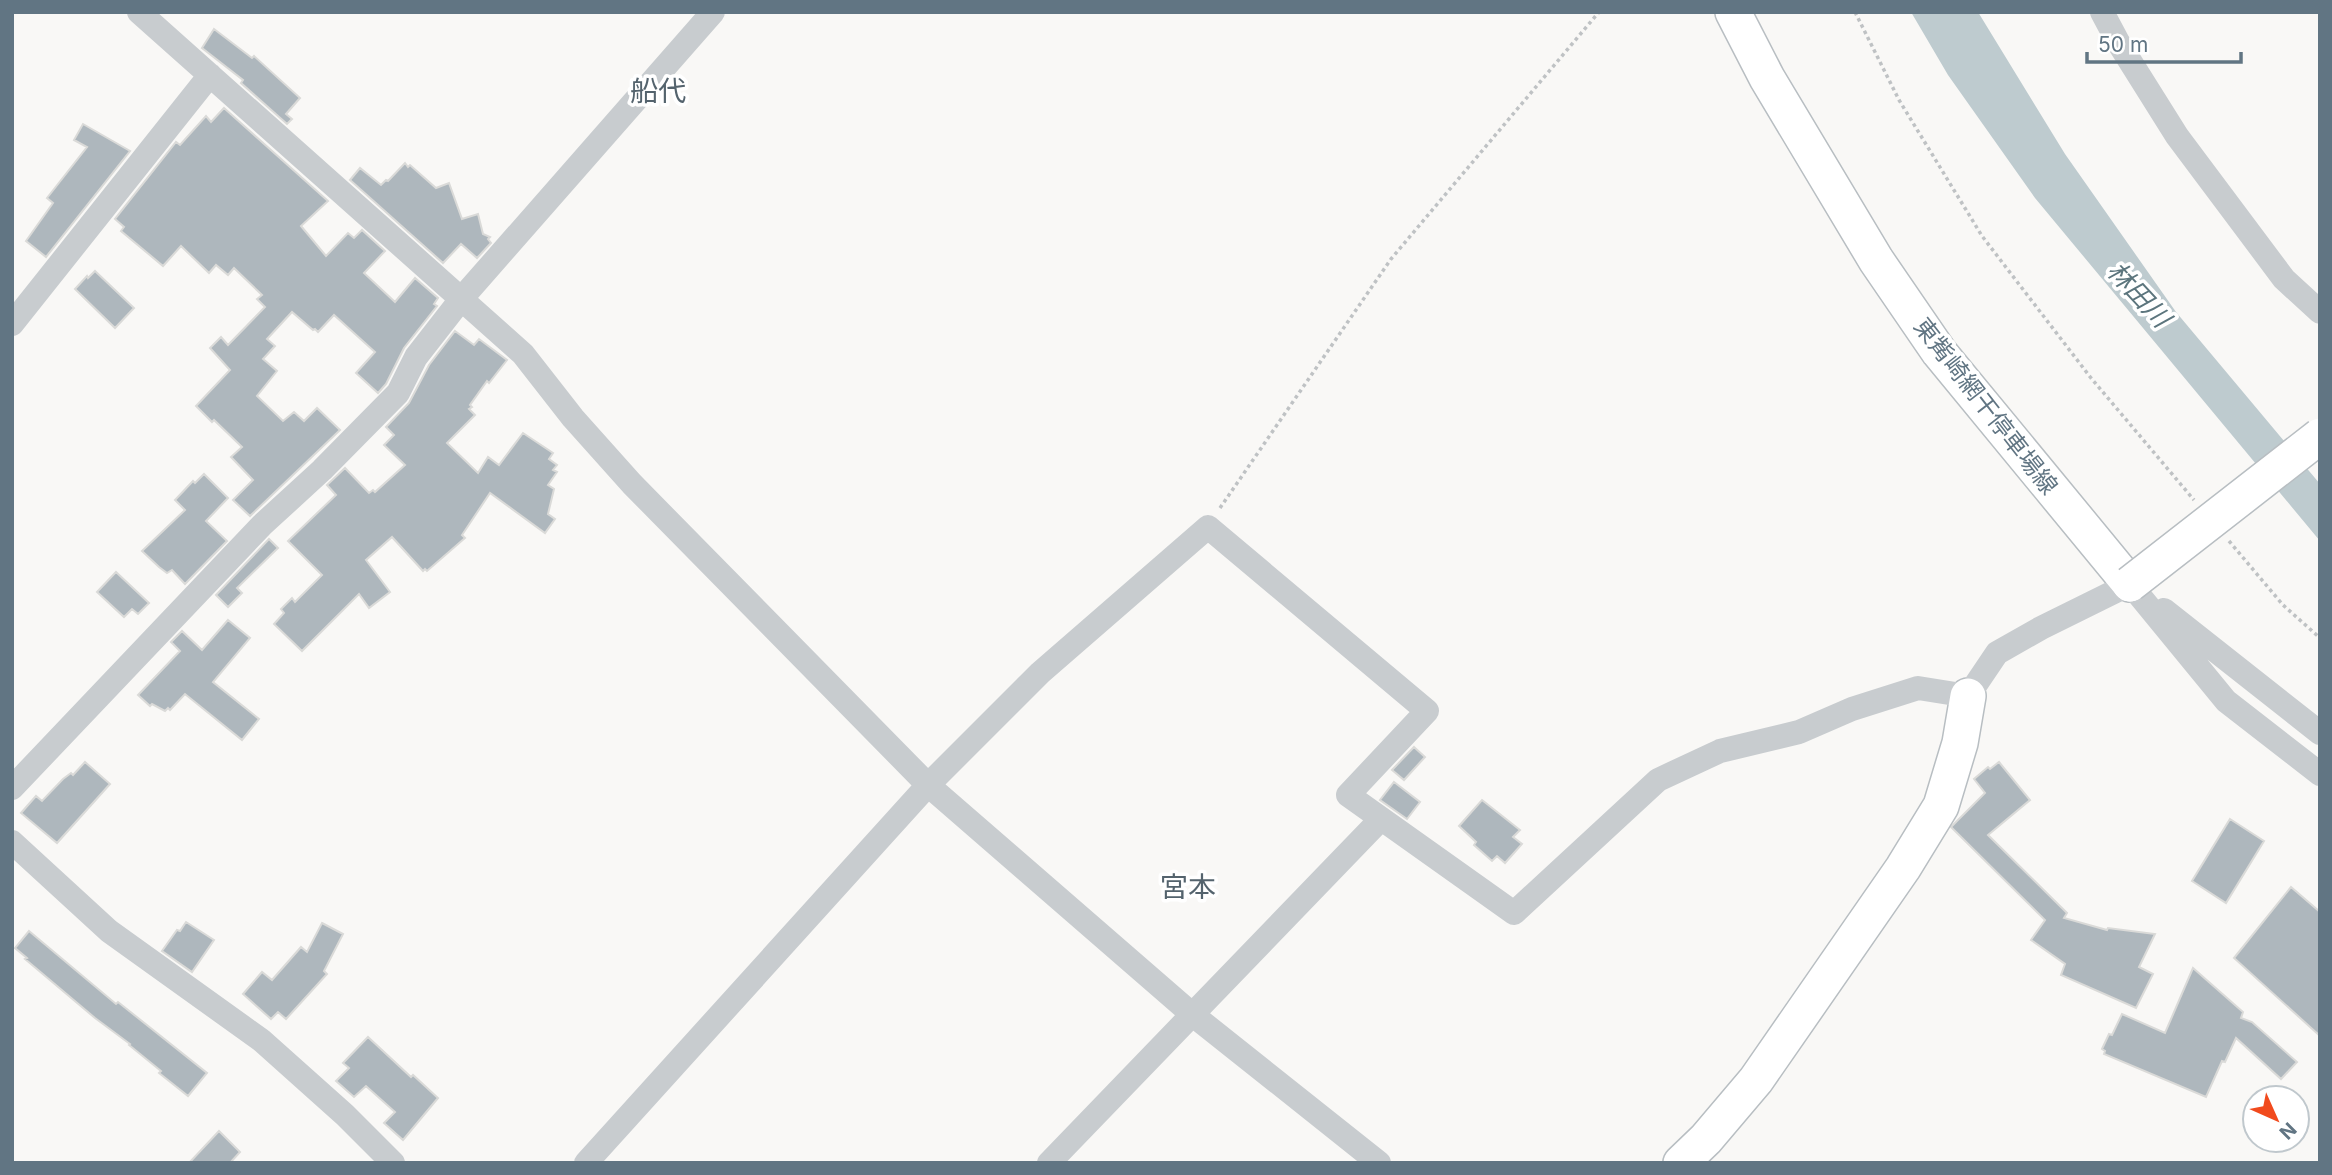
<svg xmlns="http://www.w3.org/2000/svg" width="2332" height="1175" viewBox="0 0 2332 1175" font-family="Inter,'Noto Sans JP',sans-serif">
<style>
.water{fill:#becbcf}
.building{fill:#aeb7bd;stroke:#dadad8;stroke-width:2}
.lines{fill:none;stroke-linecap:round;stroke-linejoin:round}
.secondary-casing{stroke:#b8bec2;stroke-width:38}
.path{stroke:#bfc2c4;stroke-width:3.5;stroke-dasharray:3.5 3.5;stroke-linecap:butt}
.street{stroke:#c8cccf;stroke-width:24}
.secondary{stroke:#fff;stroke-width:35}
.secondary-bridge-casing{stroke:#b8bec2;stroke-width:38;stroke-linecap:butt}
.secondary-bridge{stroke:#fff;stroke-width:35}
.labels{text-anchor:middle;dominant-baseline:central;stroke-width:7;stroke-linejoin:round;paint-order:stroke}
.street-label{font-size:24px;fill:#617583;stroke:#fff}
.water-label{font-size:26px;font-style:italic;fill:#5c757d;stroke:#fff}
.quarter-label{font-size:28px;fill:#54636d;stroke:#fff}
</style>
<rect width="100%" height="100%" fill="#f9f8f6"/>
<path class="water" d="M 1911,12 L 1978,12 L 2065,154 L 2176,312 L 2320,484 L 2320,541 L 2035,198 L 1948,75 Z"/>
<path class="building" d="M 214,29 L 252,58 L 254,56 L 300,98 L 286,114 L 292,119 L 287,124 L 241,83 L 243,80 L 202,48 Z
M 224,108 L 328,201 L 301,226 L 326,256 L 348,233 L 354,238 L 362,230 L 385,251 L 364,273 L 395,302 L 415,278 L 438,298 L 434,304 L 437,306 L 404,348 L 386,384 L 378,393 L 356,373 L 375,352 L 334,315 L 318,332 L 315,329 L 313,330 L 292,312 L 267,339 L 275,346 L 263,359 L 277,371 L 257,396 L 283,421 L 294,412 L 304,421 L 317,408 L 340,430 L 250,516 L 233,500 L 253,480 L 231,457 L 242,447 L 214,420 L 212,422 L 196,406 L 230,370 L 210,348 L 221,337 L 228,345 L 265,307 L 257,299 L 262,295 L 234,268 L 228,275 L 216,265 L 209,273 L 181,246 L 163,266 L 121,231 L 124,227 L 115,219 L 176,142 L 180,145 L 206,116 L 211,122 Z
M 83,124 L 130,151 L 46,257 L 26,241 L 53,203 L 47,198 L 87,147 L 74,140 Z
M 405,163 L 408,167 L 410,165 L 436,188 L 449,183 L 462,219 L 478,214 L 483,234 L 490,237 L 488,239 L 491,243 L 477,258 L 461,244 L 443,263 L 350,180 L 360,168 L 381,185 L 386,180 L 388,181 Z
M 95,271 L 134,308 L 115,328 L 75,289 L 87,276 L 88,278 Z
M 455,331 L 474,345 L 479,339 L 507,360 L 489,383 L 487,381 L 470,405 L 472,407 L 469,409 L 475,415 L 447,443 L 478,473 L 488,457 L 499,465 L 523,433 L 553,453 L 549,459 L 557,465 L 553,470 L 557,472 L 548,485 L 554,489 L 548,514 L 555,519 L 545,533 L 490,493 L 462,535 L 465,538 L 427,571 L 425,569 L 423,571 L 392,537 L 366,560 L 390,592 L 369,608 L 359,594 L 302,651 L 274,624 L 284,613 L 281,609 L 292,598 L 295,602 L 322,575 L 288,541 L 336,495 L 327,485 L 345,468 L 369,493 L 373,490 L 375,492 L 405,465 L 384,445 L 394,435 L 386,427 L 409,403 L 429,365 Z
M 204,474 L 228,498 L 206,521 L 227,541 L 185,584 L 172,570 L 167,573 L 159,567 L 142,551 L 185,510 L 175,500 L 193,481 L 195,483 Z
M 269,539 L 278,548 L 237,588 L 242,593 L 228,607 L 216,595 Z
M 116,572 L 149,603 L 138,614 L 132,609 L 124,617 L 97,592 Z
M 228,620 L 250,638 L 213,682 L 259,719 L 242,740 L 185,694 L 170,710 L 168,708 L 165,711 L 152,704 L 150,706 L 138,695 L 180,651 L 171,642 L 182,631 L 202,650 Z
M 1414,747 L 1425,757 L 1404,780 L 1392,770 Z
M 85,762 L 110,784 L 57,843 L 21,813 L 36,796 L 42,801 L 63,779 L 71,773 L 73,775 Z
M 1999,762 L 2030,800 L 1988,835 L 2067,913 L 2064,918 L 2107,930 L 2108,928 L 2155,934 L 2139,967 L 2153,974 L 2136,1008 L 2061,975 L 2065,964 L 2031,940 L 2045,920 L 1951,827 L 1985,793 L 1974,779 L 1988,767 L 1990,769 Z
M 1394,782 L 1420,802 L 1407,819 L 1380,800 Z
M 1482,800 L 1520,830 L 1513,837 L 1522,844 L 1505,863 L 1497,856 L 1492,861 L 1474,845 L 1476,842 L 1459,826 Z
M 2230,819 L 2264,841 L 2226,903 L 2192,881 Z
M 2291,887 L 2320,912 L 2320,1036 L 2234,958 Z
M 186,922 L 214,940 L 192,972 L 162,951 L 177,930 L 180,931 Z
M 322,923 L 343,934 L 324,971 L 327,974 L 286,1019 L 278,1012 L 271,1019 L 243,994 L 262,972 L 272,980 L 301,947 L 307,952 Z
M 29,931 L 116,1004 L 118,1002 L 207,1073 L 188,1096 L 159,1073 L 161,1071 L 129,1045 L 130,1044 L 95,1018 L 25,959 L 27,958 L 15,948 Z
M 2193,968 L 2243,1012 L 2241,1018 L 2252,1022 L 2297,1062 L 2281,1079 L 2236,1038 L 2225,1062 L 2222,1061 L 2206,1097 L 2104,1054 L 2105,1051 L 2102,1049 L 2109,1034 L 2112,1035 L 2122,1014 L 2165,1033 Z
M 368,1037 L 411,1077 L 413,1075 L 438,1098 L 403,1140 L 384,1123 L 395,1112 L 366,1086 L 354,1097 L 336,1081 L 349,1068 L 343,1063 Z
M 219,1131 L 240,1152 L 230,1163 L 189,1163 Z"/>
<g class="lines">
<g class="secondary-casing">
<path id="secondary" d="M 1733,12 L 1767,78 L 1876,260 L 1939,352 L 2130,584
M 1681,1163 L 1706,1139 L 1756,1080 L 1903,868 L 1941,806 L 1960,743 L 1968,696"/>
</g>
<path class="path" d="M 1855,12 L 1899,100 L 1982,236 L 2091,378 L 2194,500
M 1220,508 L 1391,259 L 1599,12
M 2229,541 L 2283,605 L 2320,638"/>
<path class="street" d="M 139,12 L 523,354 L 573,418 L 632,484 L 928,785 L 1193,1015 L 1379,1163
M 2102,12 L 2118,42 L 2177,136 L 2284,279 L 2320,312
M 12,324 L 210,75
M 2130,584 L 2226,701 L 2320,774
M 2164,610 L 2320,733
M 12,788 L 262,525 L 322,470 L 398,393 L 416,357 L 462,298 L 713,12
M 12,842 L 109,931 L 261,1040 L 345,1115 L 393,1163
M 586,1163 L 928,785 L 1040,673 L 1208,527 L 1427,711 L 1348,795 L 1514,913 L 1658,780 L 1720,751 L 1799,732 L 1852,709 L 1918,688 L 1968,696 L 1997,653 L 2041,628 L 2130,584
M 1049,1163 L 1380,820"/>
<use href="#secondary" class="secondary"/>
<g class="secondary-bridge-casing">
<path id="secondary-bridge" d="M 2130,584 L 2320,436"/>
</g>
<use href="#secondary-bridge" class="secondary-bridge"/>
</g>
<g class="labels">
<g class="street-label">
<text transform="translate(1986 406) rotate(52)">東觜崎網干停車場線</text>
</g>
<g class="water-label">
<text transform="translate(2139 294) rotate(47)">林田川</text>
</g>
<g class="quarter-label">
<text x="658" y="91">船代</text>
<text x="1188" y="887">宮本</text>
</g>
</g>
<rect width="2332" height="1175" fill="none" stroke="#617583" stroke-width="28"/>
<g transform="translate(2276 1119) rotate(135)"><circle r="33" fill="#ffffff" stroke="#c0c8cd" stroke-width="2"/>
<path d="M0-5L12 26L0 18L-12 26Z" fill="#f14a1d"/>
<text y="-10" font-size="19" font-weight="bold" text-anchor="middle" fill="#617583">N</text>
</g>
<path d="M2087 52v10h154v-10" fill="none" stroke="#617583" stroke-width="3.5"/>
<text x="2098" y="52" font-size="21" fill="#617583" stroke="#ffffff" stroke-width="5" paint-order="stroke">50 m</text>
</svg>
